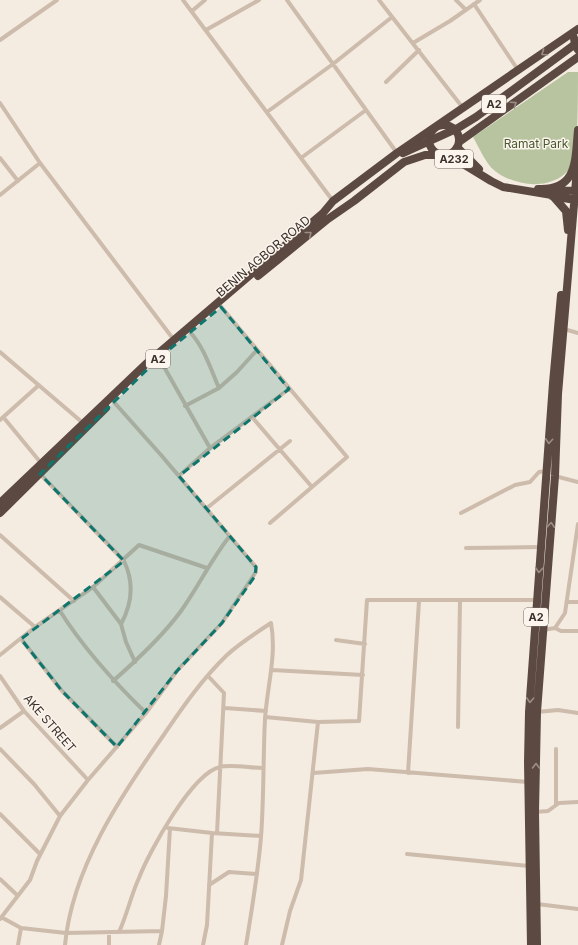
<svg xmlns="http://www.w3.org/2000/svg" width="578" height="945" viewBox="0 0 578 945" font-family="Inter,sans-serif">
<style>
.green{fill:#b8c4a0}
.lines{fill:none;stroke-linecap:round;stroke-linejoin:round}
.street{stroke:#cdbbac;stroke-width:4}
.highway{stroke:#5c4a42;stroke-width:8}
.highway-bridge{stroke:#5c4a42;stroke-width:8}
.oneway{stroke:#9c8e87}
.marked{fill:#0f766e;fill-opacity:0.2;stroke:#0f766e;stroke-width:3;stroke-dasharray:8 5;stroke-linejoin:round}
.labels{text-anchor:middle;dominant-baseline:central;stroke-width:3;stroke-linejoin:round;paint-order:stroke}
.shield{fill:#fbf5ee;stroke:#756b66;stroke-width:1}
.shield-label{font-size:11px;font-weight:bold;fill:#3b302b}
.park-label{font-size:12px;fill:#4a5a2e;stroke:#fbf5ee}
.street-label{font-size:12px;fill:#3b302b;stroke:#fbf5ee}
</style>
<rect width="100%" height="100%" fill="#f4ebe1"/>
<path class="green" d="M 568,72 L 578,72 C 578,93 578,143 574,161 C 561,191 518,189 495,171 C 485,163 479,147 473,137 Z"/>
<g class="lines">
<path class="street" d="M 183,0 L 333,201
M 287,0 L 397,153
M 379,0 L 463,108
M 456,0 L 466,10
M 474,4 L 518,70
M 192,11 L 205,0
M 206,30 L 259,0
M 0,40 L 57,0
M 413,43 L 450,21 L 480,0
M 386,82 L 419,50
M 0,103 L 40,163 L 174,340
M 267,112 L 333,64 L 392,17
M 0,158 L 18,181
M 301,158 L 366,110
M 0,195 L 40,163
M 218,303 L 347,457 L 270,523
M 564,329 L 578,333
M 190,332 C 204,347 211,370 219,388
M 0,352 L 83,423
M 159,358 L 210,448
M 185,406 L 219,388 L 237,372 L 257,350
M 252,417 L 312,487
M 4,418 L 41,463
M 0,420 L 39,385
M 40,474 L 124,561 C 134,582 132,604 121,624
M 179,476 L 210,448 L 289,389
M 555,476 L 578,482
M 207,508 L 290,441
M 461,513 L 515,485 L 530,482 L 539,472 L 547,471
M 0,535 L 74,601
M 466,548 L 541,547
M 93,587 L 121,624 L 126,642 L 135,662
M 0,597 L 35,627
M 567,602 L 578,602
M 60,611 C 84,649 113,681 146,713
M 555,628 L 561,631 L 578,631
M 543,630 L 555,628 L 565,613 L 578,524
M 21,639 L 62,691 L 117,747
M 336,640 L 365,644
M 0,655 L 35,627 L 93,587 L 139,545 L 207,568
M 272,670 L 363,675
M 0,676 L 24,711 L 88,780
M 208,676 L 224,693 L 217,833
M 113,681 C 137,660 162,637 181,611 C 198,587 211,560 229,537
M 225,708 L 266,711
M 537,712 L 558,710 L 578,713
M 265,717 L 318,722 L 359,721 L 367,600 L 538,600
M 458,727 L 460,600
M 0,728 L 24,711
M 0,749 L 34,784 L 60,816
M 313,773 L 368,769 L 528,782
M 408,773 L 419,601
M 556,804 L 556,749
M 535,812 L 548,811 L 559,803 L 578,802
M 0,814 L 40,854
M 168,828 L 212,833 L 261,836
M 407,854 L 529,866
M 0,879 L 17,895
M 209,885 L 229,872 L 257,874
M 537,904 L 578,909
M 1,917 L 21,928 L 66,933 L 162,931 L 159,945
M 0,919 L 30,880 L 37,861 L 60,816 L 88,780 L 146,713 L 177,671 L 222,623 L 256,572 L 256,567 L 161,455 L 113,401
M 162,931 L 166,896 L 170,828
M 119,932 C 127,915 131,895 139,878 C 149,852 192,773 220,767 C 230,764 251,768 262,768
M 18,945 L 21,928
M 65,945 C 72,869 120,797 163,736 C 182,708 202,679 227,655 C 240,643 256,633 271,623 C 277,655 267,687 265,719 C 263,758 264,798 261,837 C 258,873 252,909 246,945
M 109,945 L 109,932
M 203,945 L 207,925 L 212,833
M 282,945 L 290,911 L 301,880 L 318,722"/>
<path class="highway" d="M 574,38 L 575,45 L 578,50
M429 140a15 15 0 1 1 30 0a15 15 0 1 1-30 0Z
M 459,142 L 578,57
M 457,147 L 479,169
M 538,189 C 578,191 575,160 578,130
M 552,190 L 575,191
M 552,196 L 575,200
M 258,276 L 328,219 L 354,201 L 404,162 L 425,155 L 444,155 L 455,159 L 491,181 L 503,187 L 552,195 L 566,211 L 568,230
M 0,503 L 147,363 L 323,213 L 333,201 L 397,153 L 578,29
M 0,513 L 106,408
M 531,945 L 528,762 L 529,712 L 553,383 L 561,295
M 537,945 L 535,812 L 537,712 L 555,476 L 558,394 L 578,157"/>
<path class="highway-bridge" d="M 403,153 L 458,128 L 476,117 L 578,42"/>
</g>
<defs><path id="oneway-chevron" d="M-2-3.5L2.5 0L-2 3.5" fill="none" stroke-width="1.6" stroke-linecap="round" stroke-linejoin="round"/></defs>
<g class="oneway">
<use href="#oneway-chevron" transform="translate(544 53) rotate(145)"/>
<use href="#oneway-chevron" transform="translate(514 104) rotate(-34)"/>
<use href="#oneway-chevron" transform="translate(309 234) rotate(-39)"/>
<use href="#oneway-chevron" transform="translate(549 441) rotate(94)"/>
<use href="#oneway-chevron" transform="translate(551 525) rotate(-86)"/>
<use href="#oneway-chevron" transform="translate(539 570) rotate(94)"/>
<use href="#oneway-chevron" transform="translate(530 700) rotate(93)"/>
<use href="#oneway-chevron" transform="translate(536 766) rotate(-89)"/>
</g>
<path class="marked" d="M 221,307 L 289,389 L 179,476 L 256,567 L 255,576 L 222,623 L 177,671 L 117,747 L 62,691 L 21,639 L 124,561 L 40,474 L 159,358 Z"/>
<g class="labels">
<g class="shield">
<rect x="482" y="95" width="24" height="18" rx="3"/>
<rect x="435" y="150" width="38" height="18" rx="3"/>
<rect x="146" y="350" width="24" height="18" rx="3"/>
<rect x="524" y="608" width="24" height="18" rx="3"/>
</g>
<g class="shield-label">
<text x="494" y="104">A2</text>
<text x="454" y="159">A232</text>
<text x="158" y="359">A2</text>
<text x="536" y="617">A2</text>
</g>
<g class="park-label">
<text x="536" y="143">Ramat Park</text>
</g>
<g class="street-label">
<text transform="translate(263 256) rotate(-40)">BENIN AGBOR ROAD</text>
<text transform="translate(50 723) rotate(49)">AKE STREET</text>
</g>
</g>
</svg>
